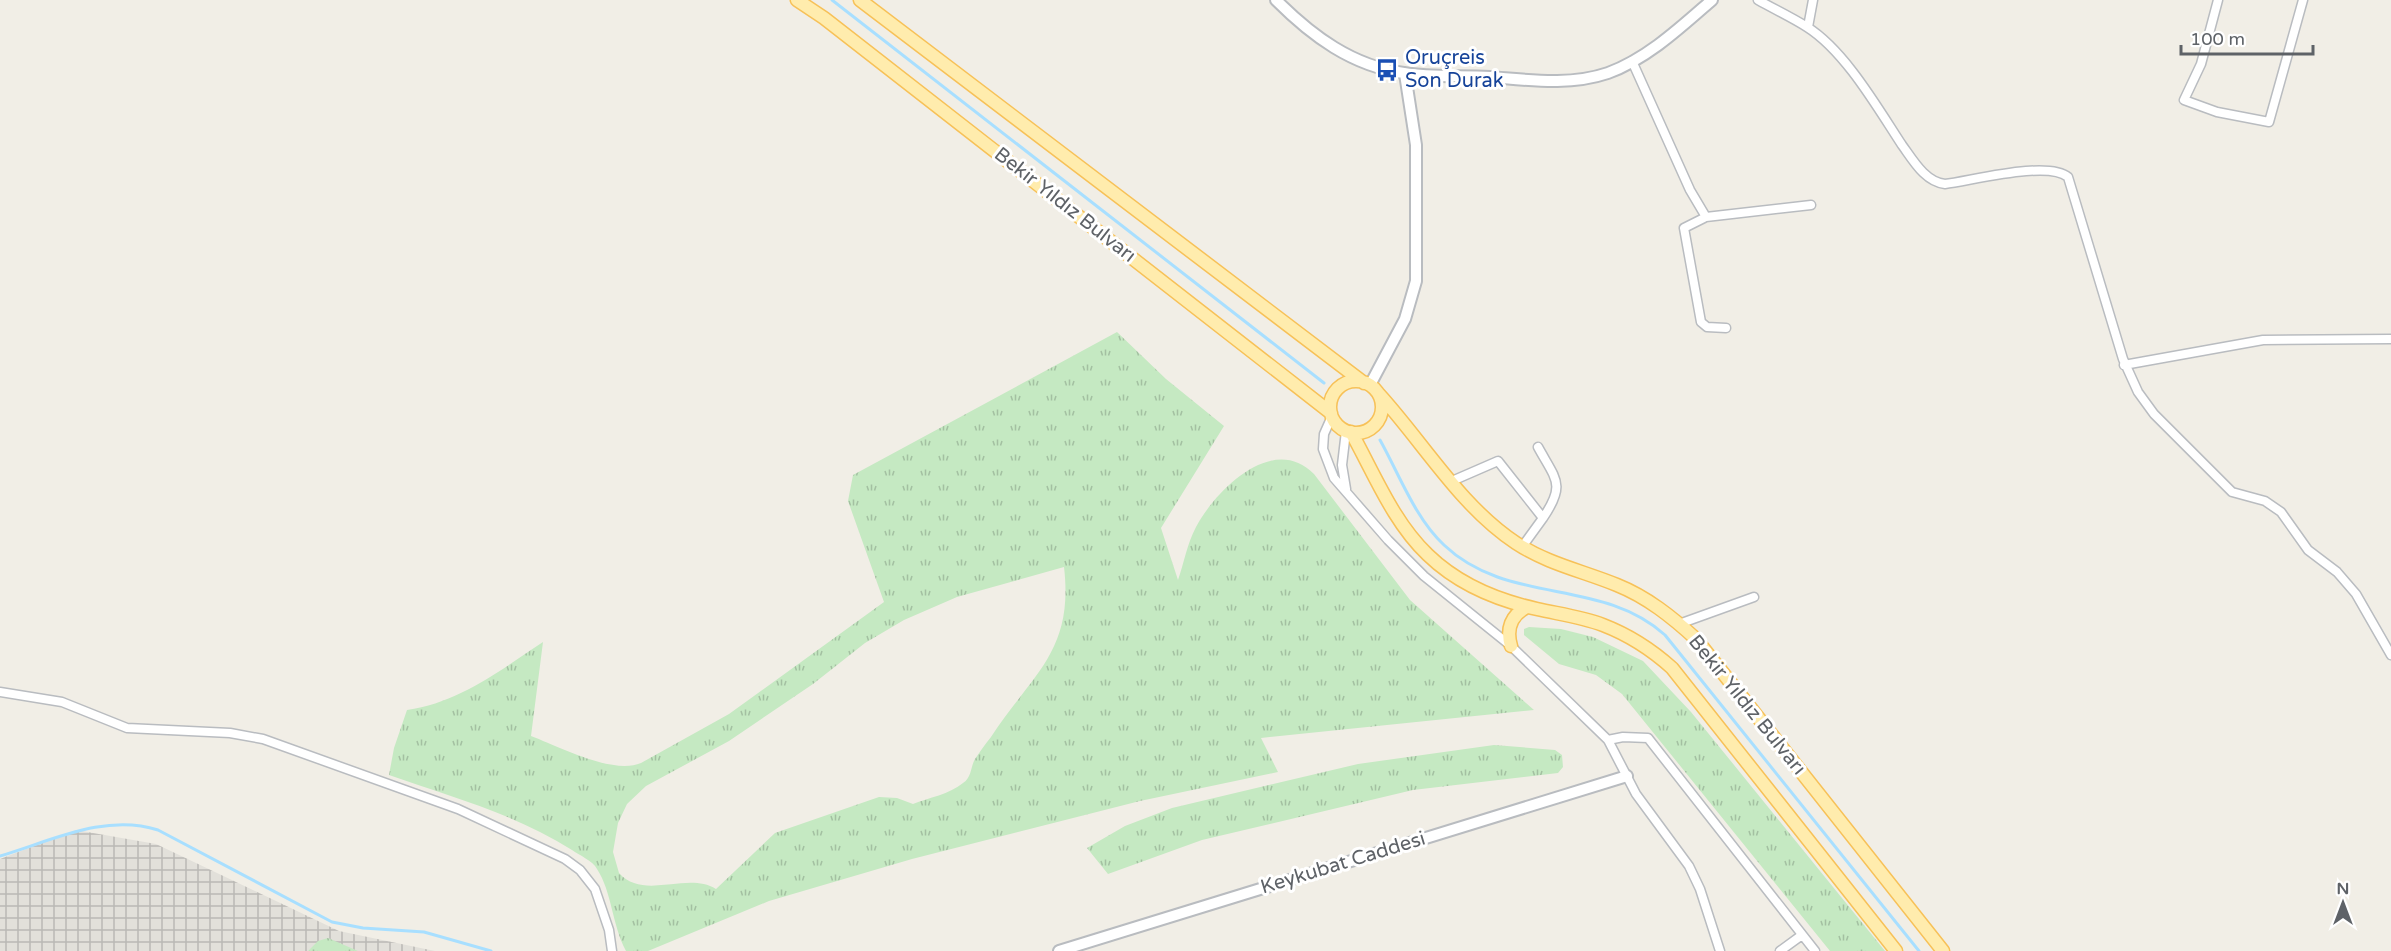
<svg xmlns="http://www.w3.org/2000/svg" width="2391" height="951" viewBox="0 0 2391 951" font-family="'Varela Round',sans-serif">
<style>
.industrial{fill:url(#industrial-grid)}
.grass{fill:url(#grass-tufts);fill-rule:evenodd}
.lines{fill:none;stroke-linecap:round;stroke-linejoin:round}
.stream{stroke:#a8dfff;stroke-width:3}
.minor-casing{stroke:#b9bcc0;stroke-width:11}
.tertiary-casing{stroke:#b9bcc0;stroke-width:14}
.primary-casing{stroke:#f7c158;stroke-width:15}
.minor{stroke:#fff;stroke-width:8}
.tertiary{stroke:#fff;stroke-width:10}
.primary{stroke:#ffecad;stroke-width:12}
.labels{text-anchor:middle;dominant-baseline:central;stroke-width:6;stroke-linejoin:round;paint-order:stroke}
.transit-label{font-size:20px;fill:#164399;stroke:#fff;text-anchor:start}
.street-label{font-size:20px;fill:#5e6267;stroke:#fff}
</style>
<defs>
<pattern id="industrial-grid" width="8" height="8" patternUnits="userSpaceOnUse" patternTransform="scale(1.5)"><rect width="8" height="8" fill="#e2e0da"/><path d="M0 4h8M4 0v8" fill="none" stroke="#bab9b5"/></pattern>
<pattern id="grass-tufts" width="24" height="20" patternUnits="userSpaceOnUse" patternTransform="scale(1.5)"><rect width="24" height="20" fill="#c5e9c2"/><path d="M3 7l-1-3M5 7V3M7 7l1-3M15 17l-1-3M17 17v-4M19 17l1-3" fill="none" stroke="#a3c0a1"/></pattern>
</defs>
<rect width="100%" height="100%" fill="#f1eee6"/>
<path class="industrial" d="M 76,830 L 156,844 L 339,931 L 435,951 L 0,951 L 0,859 Z"/>
<path class="grass" d="M 1117,332 L 1166,379 L 1224,426 L 1161,528 L 1178,580 C 1184,563 1187,544 1196,527 C 1215,491 1273,432 1314,474 L 1410,600 L 1534,710 L 1261,738 L 1278,772 L 1140,801 L 912,859 L 769,901 L 648,951 L 626,951 C 612,925 612,892 597,869 C 593,861 579,855 572,850 C 515,814 452,797 389,775 L 394,748 L 407,710 C 460,702 499,671 543,642 L 531,736 C 560,747 613,775 641,763 L 729,714 L 884,602 L 848,501 L 853,475 ZM 1064,567 C 1074,652 1032,674 991,737 C 985,744 980,752 975,759 C 970,768 972,777 963,783 C 950,794 928,798 913,804 L 897,798 L 879,797 L 775,833 L 716,889 C 687,871 644,901 619,873 L 613,852 L 618,823 L 627,804 L 646,786 L 729,741 L 813,684 L 865,643 L 904,620 L 957,597 Z
M 1529,627 L 1561,629 L 1593,637 L 1643,661 L 1691,712 L 1885,951 L 1830,951 L 1622,694 L 1596,675 L 1559,664 L 1524,635 L 1524,629 Z
M 1494,745 L 1555,750 L 1562,755 L 1563,767 L 1558,773 L 1413,790 L 1202,840 L 1108,874 L 1087,848 L 1125,826 L 1172,808 L 1358,764 Z
M 328,938 L 358,951 L 308,951 L 318,941 Z"/>
<g class="lines">
<path class="stream" d="M 832,0 L 1324,383
M 1380,440 C 1399,474 1415,518 1444,545 C 1508,606 1601,577 1665,635 L 1919,951
M 0,856 C 51,841 105,813 158,830 L 332,922 L 363,928 L 424,932 L 491,951"/>
<g class="minor-casing">
<path id="minor" d="M 1758,0 C 1774,9 1791,17 1807,27 C 1845,51 1877,107 1902,145 C 1913,160 1925,182 1945,184 C 1971,181 2048,160 2068,177 L 2123,359 L 2138,392 L 2154,414 L 2232,492 L 2265,501 L 2281,512 L 2308,550 L 2337,572 L 2356,594 L 2391,655
M 2218,0 L 2201,64 L 2184,100 L 2217,112 L 2269,122 L 2303,0
M 1808,27 L 1813,0
M 1632,61 L 1690,190 L 1706,217
M 1726,328 L 1707,327 L 1701,322 L 1684,228 L 1706,217 L 1811,205
M 2124,365 L 2263,340 L 2391,339
M 1332,416 L 1324,434 L 1323,449 L 1334,478 L 1388,540 L 1424,576 L 1511,646 L 1608,740 L 1636,794 L 1689,866 L 1700,889 L 1720,951
M 1538,447 C 1556,480 1566,484 1543,518
M 1452,481 L 1498,461 L 1543,518 L 1522,547
M 1346,489 L 1342,465 L 1346,431
M 1679,624 L 1754,597
M 0,692 L 62,702 L 127,728 L 230,733 L 263,739 L 458,809 L 565,859 L 580,870 L 595,889 L 609,930 L 612,951
M 1608,740 L 1623,737 L 1648,738 L 1815,951
M 1780,951 L 1802,935"/>
</g>
<g class="tertiary-casing">
<path id="tertiary" d="M 1276,0 C 1312,36 1352,66 1404,73 C 1432,78 1462,75 1490,77 C 1529,80 1570,86 1608,73 C 1647,59 1681,27 1712,0
M 1370,385 L 1405,319 L 1416,281 L 1416,145 L 1405,74
M 1059,951 L 1627,776"/>
</g>
<g class="primary-casing">
<path id="primary" d="M 797,0 L 824,18 L 1331,413
M 860,0 L 1364,383
M1330 407a26 26 0 1 1 52 0a26 26 0 1 1-52 0Z
M 1378,393 C 1423,442 1460,506 1516,543 C 1548,564 1583,571 1617,585 C 1647,597 1672,617 1696,639 L 1943,951
M 1351,432 C 1374,473 1393,522 1428,555 C 1458,584 1496,600 1537,609 C 1559,614 1582,617 1603,625 C 1629,635 1652,650 1672,668 L 1896,951
M 1511,646 C 1506,629 1511,615 1527,607"/>
</g>
<use href="#minor" class="minor"/>
<use href="#tertiary" class="tertiary"/>
<use href="#primary" class="primary"/>
</g>
<defs>
<g id="bus-bare" transform="scale(1.8)"><path d="M-5-6H5V4H4V6H2V4H-2V6H-4V4H-5ZM-3.5-4V0h7V-4ZM-3.5 1.2v1.5H-2V1.2ZM2 1.2v1.5H3.5V1.2Z" fill="#1a4fb4" stroke="#fff" stroke-width="2.5" paint-order="stroke"/></g>
</defs>
<g fill-rule="evenodd">
<use href="#bus-bare" x="1387" y="70"/>
</g>
<g class="labels">
<g class="transit-label">
<text x="1405" y="58">Oruçreis<tspan x="1405" dy="23">Son Durak</tspan></text>
</g>
<g class="street-label">
<text transform="translate(1065 205) rotate(38)">Bekir Yıldız Bulvarı</text>
<text transform="translate(1747 705) rotate(51)">Bekir Yıldız Bulvarı</text>
<text transform="translate(1343 863) rotate(-17)">Keykubat Caddesi</text>
</g>
</g>
<g transform="translate(2343 903)" stroke="#ffffff" stroke-width="4.5" paint-order="stroke">
<path d="M0-4.5L10 22L0 15L-10 22Z" fill="#5e6267"/>
<text y="-9" font-size="16" font-weight="bold" text-anchor="middle" fill="#5e6267">N</text>
</g>
<path d="M2181 45v9h132v-9" fill="none" stroke="#5e6267" stroke-width="3"/>
<text x="2190" y="45" font-size="18" fill="#5e6267" stroke="#ffffff" stroke-width="4.5" paint-order="stroke">100 m</text>
</svg>
